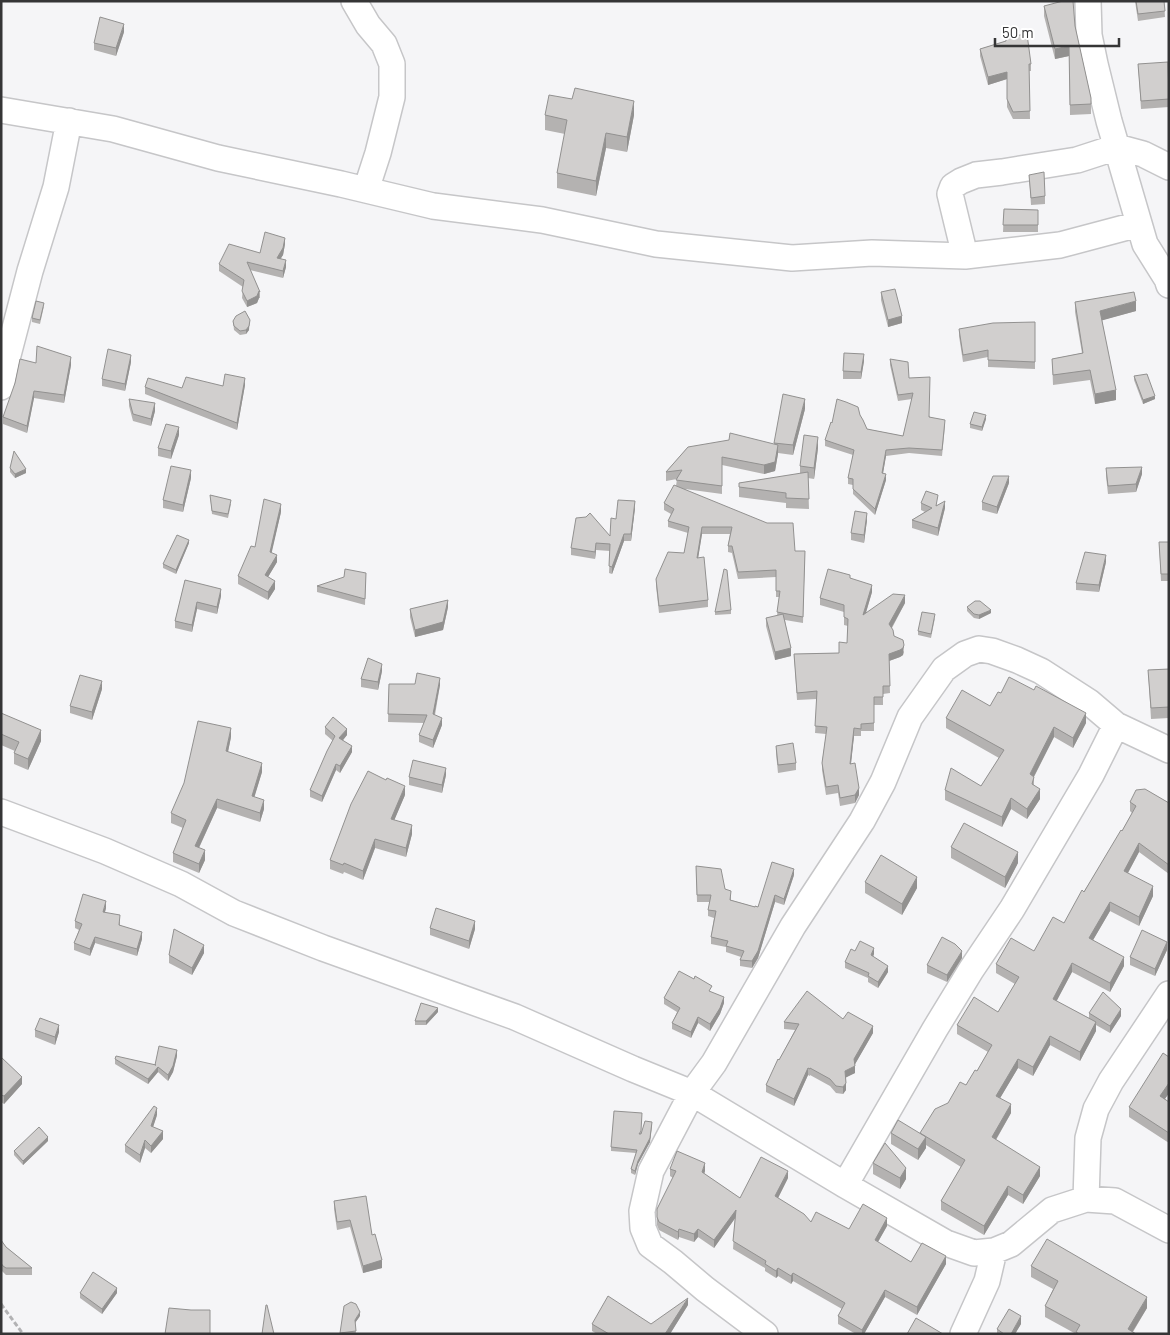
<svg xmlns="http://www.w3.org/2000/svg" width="1170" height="1335" viewBox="0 0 1170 1335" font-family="Barlow,sans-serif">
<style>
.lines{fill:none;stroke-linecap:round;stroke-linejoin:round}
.minor-casing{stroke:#c6c6c8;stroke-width:28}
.path{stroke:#b2b2b4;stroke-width:3;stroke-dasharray:5 2.5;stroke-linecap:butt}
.minor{stroke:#fff;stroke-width:25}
.wall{fill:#b4b2b1}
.shaded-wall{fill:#929190}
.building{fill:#d1cfce;stroke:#929190}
</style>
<rect width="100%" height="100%" fill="#f5f5f7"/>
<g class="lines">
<g class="minor-casing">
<path id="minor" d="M 354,1 L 368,25 L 384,44 L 392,64 L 392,97 L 378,153 L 366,190
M 1088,1 L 1089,35 L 1095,64 L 1109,121 L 1145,244 L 1167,279 L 1169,285
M 1,110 L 113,129 L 218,158 L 341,184 L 433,206 L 542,220 L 656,244 L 792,258 L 872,253 L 965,256 L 1060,245 L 1139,224
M 965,256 L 950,194 L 953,186 L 961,181 L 976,175 L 1002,172 L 1077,160 L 1117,147 L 1143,154 L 1169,167
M 1,387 L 8,355 L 30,271 L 56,187 L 69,121
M 1,812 L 105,851 L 181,884 L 234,913 L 323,948 L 515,1017 L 633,1069 L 692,1093 L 845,1185 L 946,1243 L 974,1253 L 994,1251 L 1011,1244 L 1052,1210 L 1086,1199 L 1115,1201 L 1169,1230
M 845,1185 L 935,1029 L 971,970 L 1012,909 L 1091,775 L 1116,725
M 1086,1199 L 1088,1138 L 1096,1109 L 1111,1081 L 1169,994
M 765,1334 L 705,1289 L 673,1262 L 650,1245 L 643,1228 L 642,1211 L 651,1171 L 692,1093 L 714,1063 L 793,926 L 862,821 L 883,782 L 910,717 L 944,669 L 965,654 L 979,649 L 992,651 L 1017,660 L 1041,671 L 1089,702 L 1116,725 L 1169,750
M 963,1334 L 987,1281 L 994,1251"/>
</g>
<path class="path" d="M 1,1304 L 23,1334"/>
<use href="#minor" class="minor"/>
</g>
<path class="wall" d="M 1135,1 L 1164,1 L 1165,17 L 1138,21 Z
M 1044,6 L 1075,26 L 1091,98 L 1091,114 L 1070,115 L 1069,56 L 1055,59 L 1044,16 Z
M 124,32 L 116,56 L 94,50 L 94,43 Z
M 1006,37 L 1031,64 L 1031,71 L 1029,71 L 1030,119 L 1013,119 L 1007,107 L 1007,79 L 988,85 L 980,56 L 980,49 L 1006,41 Z
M 1138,64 L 1169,73 L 1169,107 L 1141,109 Z
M 545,115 L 634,115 L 627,152 L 606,148 L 596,196 L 557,188 L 557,173 L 565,134 L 545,130 Z
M 1029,175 L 1045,196 L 1045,204 L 1031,205 Z
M 1004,209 L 1038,210 L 1038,232 L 1003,232 Z
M 285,244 L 283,255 L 281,258 L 286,267 L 283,278 L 250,270 L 260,292 L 260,298 L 259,298 L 257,303 L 247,307 L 242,298 L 243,287 L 219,271 L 219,264 L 260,253 Z
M 881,292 L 902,323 L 888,327 L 881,300 Z
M 1075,302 L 1136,311 L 1102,320 L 1116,400 L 1095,404 L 1090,380 L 1053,385 L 1052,359 L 1082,353 L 1075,312 Z
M 44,306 L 40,324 L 32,322 L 32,318 Z
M 250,320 L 249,330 L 246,334 L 240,335 L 234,330 L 233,321 Z
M 1035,322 L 1035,369 L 988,367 L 988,357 L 963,362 L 959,336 L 959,329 Z
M 890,359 L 909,378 L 930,417 L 945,426 L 942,456 L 909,453 L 886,456 L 883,473 L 886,480 L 875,515 L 853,494 L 853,485 L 848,484 L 848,478 L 853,455 L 825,446 L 825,440 L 832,423 L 860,415 L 867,429 L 903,436 L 912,399 L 898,401 L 890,365 Z
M 864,361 L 861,379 L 843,379 L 843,371 Z
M 131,362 L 125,391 L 102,386 L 102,379 Z
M 36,363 L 71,365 L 64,403 L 34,398 L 27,433 L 3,424 L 3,417 Z
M 1134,376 L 1155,399 L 1143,404 L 1134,380 Z
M 245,385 L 237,430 L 145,394 L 145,387 L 182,388 Z
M 129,399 L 155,411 L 151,426 L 133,421 L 129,406 Z
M 805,409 L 793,455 L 778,453 L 775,471 L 764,474 L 722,465 L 722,494 L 685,489 L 795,551 L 805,551 L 803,623 L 785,620 L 791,656 L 775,660 L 766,626 L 766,618 L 777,616 L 779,597 L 776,597 L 776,577 L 738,579 L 732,553 L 728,552 L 728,546 L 730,534 L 702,534 L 698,558 L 708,600 L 708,607 L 659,613 L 656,586 L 656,579 L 684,553 L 688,533 L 668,527 L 668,521 L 671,514 L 664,510 L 664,503 L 676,486 L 677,479 L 666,481 L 666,472 L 688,447 L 774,444 L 774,443 Z
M 986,419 L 982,431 L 970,428 L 970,424 Z
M 179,435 L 171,459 L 158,456 L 158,448 Z
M 818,448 L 814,479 L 808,478 L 809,509 L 786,508 L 786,503 L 739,497 L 739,483 L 800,474 L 800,466 Z
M 10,468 L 26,473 L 15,478 L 10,472 Z
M 1106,468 L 1142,474 L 1136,492 L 1108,494 L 1106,476 Z
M 191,478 L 183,512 L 163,508 L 163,500 Z
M 1009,483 L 997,514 L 982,510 L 982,502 Z
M 210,495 L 231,504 L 228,518 L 212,514 Z
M 921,503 L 937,505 L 945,508 L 938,536 L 912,528 L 912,520 L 925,512 L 921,510 Z
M 635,508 L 631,541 L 624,541 L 612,574 L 609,573 L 610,551 L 596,550 L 595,559 L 571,555 L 571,548 L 610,536 L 616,519 Z
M 281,512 L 271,553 L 277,562 L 268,577 L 275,589 L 268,600 L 238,584 L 238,576 L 255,547 Z
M 867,520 L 864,543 L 851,540 L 851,533 Z
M 1159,542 L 1169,542 L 1169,581 L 1161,581 Z
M 189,543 L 176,574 L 163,568 L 163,564 Z
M 1106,562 L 1099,592 L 1076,590 L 1076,583 Z
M 366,573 L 365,605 L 317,592 L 317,586 Z
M 850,578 L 872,592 L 866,613 L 905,603 L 892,628 L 894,636 L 904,652 L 903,655 L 900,657 L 889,661 L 890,693 L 883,694 L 883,705 L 874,705 L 874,731 L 861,731 L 861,736 L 854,736 L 851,764 L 859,795 L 855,803 L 840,806 L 838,793 L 826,795 L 822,770 L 822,763 L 826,734 L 815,733 L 817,699 L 797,700 L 794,654 L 839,653 L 847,643 L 848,626 L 844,625 L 844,612 L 820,605 L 820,598 Z
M 185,580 L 221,596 L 217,614 L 197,609 L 192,632 L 175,628 L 175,621 Z
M 448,607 L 443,630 L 415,637 L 410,617 L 410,609 Z
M 967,607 L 991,613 L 979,619 L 974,618 L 967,611 Z
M 731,610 L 731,614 L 715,615 L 715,612 Z
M 935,618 L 931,638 L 918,635 L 918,631 Z
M 1169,669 L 1169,718 L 1151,719 L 1148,670 Z
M 382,671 L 378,690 L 361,687 L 361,679 Z
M 389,684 L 440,685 L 435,715 L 442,725 L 433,748 L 419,742 L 419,735 L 424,723 L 388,722 Z
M 102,689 L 92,720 L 70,713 L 70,706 Z
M 990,706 L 1086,723 L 1073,748 L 1054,737 L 1034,777 L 1034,785 L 1040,799 L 1027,819 L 1011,809 L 1002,827 L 945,800 L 945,790 L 981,786 L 999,758 L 946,728 L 946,718 Z
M 1,713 L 41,741 L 28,770 L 14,764 L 14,753 L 15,751 L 1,745 Z
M 325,727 L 347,735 L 343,740 L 352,752 L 340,773 L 336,770 L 322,802 L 310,797 L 310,790 L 333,741 L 325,734 Z
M 231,737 L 228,752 L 262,772 L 254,797 L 264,809 L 260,822 L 217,808 L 199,848 L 205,860 L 199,873 L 173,862 L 173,853 L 183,828 L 171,823 L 171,813 Z
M 776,746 L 796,763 L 796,770 L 778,773 L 776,753 Z
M 446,775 L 442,793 L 409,785 L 409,777 Z
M 405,795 L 394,820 L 412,834 L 406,857 L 375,848 L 363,880 L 344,872 L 343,874 L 330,869 L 330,860 Z
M 1130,802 L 1169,803 L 1169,874 L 1139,852 L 1128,873 L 1153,896 L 1139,926 L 1110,911 L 1093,940 L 1124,966 L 1110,992 L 1072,972 L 1056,1001 L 1089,1018 L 1089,1013 L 1121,1016 L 1110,1033 L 1096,1025 L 1096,1031 L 1080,1061 L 1050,1045 L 1033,1076 L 1018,1068 L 1000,1098 L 1011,1113 L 996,1140 L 1040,1176 L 1023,1204 L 1008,1195 L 984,1235 L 941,1210 L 941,1201 L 961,1167 L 926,1145 L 926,1148 L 918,1160 L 891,1144 L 891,1133 L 920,1133 L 948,1103 L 966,1085 L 977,1071 L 988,1052 L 957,1034 L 957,1025 L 998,1012 L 1015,984 L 996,973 L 996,964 L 1034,951 L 1064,923 L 1122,831 L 1132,813 L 1130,811 Z
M 951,847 L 1018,863 L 1005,888 L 951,858 Z
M 696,866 L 725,889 L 731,897 L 731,900 L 755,907 L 758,907 L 794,875 L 784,905 L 775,902 L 758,958 L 752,968 L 740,966 L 740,960 L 741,957 L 726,952 L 726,947 L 711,944 L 711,937 L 714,918 L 708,916 L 708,910 L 710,902 L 697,902 Z
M 865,882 L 917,888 L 902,915 L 865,893 Z
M 106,908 L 105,912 L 120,922 L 120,925 L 142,939 L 137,956 L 95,943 L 90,956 L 74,950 L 74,943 L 79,930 L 75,928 L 75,921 Z
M 430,928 L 475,929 L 469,949 L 430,935 Z
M 1167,950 L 1155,976 L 1130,965 L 1130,957 Z
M 855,951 L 874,954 L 873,957 L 888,972 L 878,988 L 868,982 L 868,978 L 845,968 L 845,962 Z
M 204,953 L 192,975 L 169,963 L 169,955 Z
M 962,958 L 947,982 L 927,973 L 927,965 Z
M 712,992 L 724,1003 L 720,1014 L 710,1031 L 698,1023 L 691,1038 L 672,1029 L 672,1023 L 677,1012 L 664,1004 L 664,998 Z
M 438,1012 L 426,1025 L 415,1025 L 415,1021 Z
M 843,1019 L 873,1033 L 855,1064 L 855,1073 L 846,1077 L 846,1090 L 843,1094 L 836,1093 L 830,1086 L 810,1075 L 810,1076 L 808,1075 L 794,1106 L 766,1092 L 766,1085 L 795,1030 L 784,1029 L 784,1022 Z
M 35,1030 L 59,1032 L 55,1045 L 35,1037 Z
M 177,1056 L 173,1072 L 168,1081 L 158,1072 L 148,1084 L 115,1064 L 115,1059 L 155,1065 Z
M 1,1057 L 22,1084 L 4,1104 L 1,1102 Z
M 1169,1057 L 1169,1093 L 1165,1099 L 1169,1102 L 1169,1143 L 1129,1117 L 1129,1107 Z
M 157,1115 L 153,1127 L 163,1139 L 151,1153 L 145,1148 L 140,1163 L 125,1152 L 125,1145 Z
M 652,1126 L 650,1142 L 638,1164 L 635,1175 L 631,1173 L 631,1169 L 636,1153 L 611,1151 L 611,1147 L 641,1132 Z
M 48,1141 L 23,1165 L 14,1155 L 14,1151 Z
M 873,1163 L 906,1179 L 900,1189 L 873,1174 Z
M 670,1169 L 705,1171 L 704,1174 L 740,1198 L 788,1178 L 778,1198 L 811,1222 L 849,1229 L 887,1226 L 878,1242 L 911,1262 L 946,1264 L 917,1315 L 885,1297 L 864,1334 L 856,1334 L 838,1324 L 838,1316 L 842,1309 L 793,1281 L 791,1284 L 778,1276 L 776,1278 L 765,1271 L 765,1268 L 733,1249 L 735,1218 L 714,1248 L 698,1237 L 694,1242 L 679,1237 L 678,1240 L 659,1230 L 657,1225 L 657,1209 L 673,1178 L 670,1176 Z
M 334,1201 L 372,1235 L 382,1268 L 363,1273 L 350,1227 L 337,1230 L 334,1209 Z
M 1,1240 L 6,1247 L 32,1268 L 32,1275 L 6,1275 L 1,1270 Z
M 1031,1266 L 1147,1308 L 1133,1332 L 1136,1334 L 1076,1334 L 1045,1317 L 1045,1306 L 1053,1289 L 1031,1277 Z
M 80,1293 L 117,1293 L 102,1314 L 80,1298 Z
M 688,1305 L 670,1334 L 597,1334 L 592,1331 L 592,1324 L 651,1324 Z
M 360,1316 L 355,1323 L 356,1334 L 340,1334 Z
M 1021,1324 L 1015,1334 L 997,1334 L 997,1329 Z"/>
<path class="shaded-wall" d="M 124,24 L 124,32 L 116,56 L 116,48 Z
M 1069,46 L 1069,56 L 1055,59 L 1055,49 Z
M 1007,72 L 1007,79 L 988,85 L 988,77 Z
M 634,101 L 634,115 L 627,152 L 627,137 Z
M 606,133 L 606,148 L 596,196 L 596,181 Z
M 285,238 L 285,244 L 283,255 L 277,264 L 277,258 Z
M 286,260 L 286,267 L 283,278 L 283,271 Z
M 259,291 L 259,298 L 257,303 L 247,307 L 247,301 Z
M 1136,301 L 1136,311 L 1100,321 L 1100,311 Z
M 902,316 L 902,323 L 888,327 L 888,320 Z
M 249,326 L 249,330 L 246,334 L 246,330 Z
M 864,354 L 864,361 L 861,379 L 861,372 Z
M 131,355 L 131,362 L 125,391 L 125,384 Z
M 71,357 L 71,365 L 64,403 L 64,395 Z
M 245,378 L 245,385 L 237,430 L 237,423 Z
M 1116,390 L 1116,400 L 1095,404 L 1095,394 Z
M 34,391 L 34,398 L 27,433 L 27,426 Z
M 1155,396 L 1155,399 L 1143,404 L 1143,400 Z
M 805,399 L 805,409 L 793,455 L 793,445 Z
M 155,403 L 155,411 L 151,426 L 151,419 Z
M 986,415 L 986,419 L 982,431 L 982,427 Z
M 179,427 L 179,435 L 171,459 L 171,451 Z
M 818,437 L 818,448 L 814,479 L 814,468 Z
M 778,445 L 778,454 L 775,471 L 764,474 L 764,465 Z
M 886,450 L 886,456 L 882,479 L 882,473 Z
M 1142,467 L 1142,474 L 1136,492 L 1136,484 Z
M 26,469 L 26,473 L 15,478 L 15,474 Z
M 191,470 L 191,478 L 183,512 L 183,505 Z
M 886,474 L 886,480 L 875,515 L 875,509 Z
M 1009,476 L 1009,483 L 997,514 L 997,507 Z
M 635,501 L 635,508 L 631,541 L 631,534 Z
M 945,501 L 945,508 L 938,536 L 938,528 Z
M 281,504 L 281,512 L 270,560 L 270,552 Z
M 867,513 L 867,520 L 864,543 L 864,535 Z
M 702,527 L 702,534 L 697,565 L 697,558 Z
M 624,534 L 624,541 L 612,574 L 612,567 Z
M 189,540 L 189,543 L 176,574 L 176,570 Z
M 596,543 L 596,550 L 595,559 L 595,552 Z
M 277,555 L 277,562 L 265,582 L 265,575 Z
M 1106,555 L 1106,562 L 1099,592 L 1099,585 Z
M 275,581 L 275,589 L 268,600 L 268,592 Z
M 872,585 L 872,592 L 863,622 L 863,615 Z
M 221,589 L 221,596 L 217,614 L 217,607 Z
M 905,595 L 905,603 L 889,632 L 889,624 Z
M 448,600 L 448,607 L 443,630 L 415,637 L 415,630 Z
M 197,602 L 197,609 L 192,632 L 192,625 Z
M 991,610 L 991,613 L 979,619 L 979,615 Z
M 904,645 L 903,655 L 900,657 L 889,661 L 889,654 Z
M 791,648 L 791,656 L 775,660 L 775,652 Z
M 382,664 L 382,671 L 378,690 L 378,682 Z
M 440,678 L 440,685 L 433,721 L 433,714 Z
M 102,681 L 102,689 L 92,720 L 92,712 Z
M 1086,713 L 1086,723 L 1073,748 L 1073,738 Z
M 442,718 L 442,725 L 433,748 L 433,740 Z
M 1054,727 L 1054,737 L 1030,784 L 1030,774 Z
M 231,728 L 231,737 L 226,761 L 226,751 Z
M 854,728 L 854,736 L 850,772 L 850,764 Z
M 347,729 L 347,735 L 339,745 L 339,738 Z
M 41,730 L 41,741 L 28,770 L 28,759 Z
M 352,746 L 352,752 L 340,773 L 340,766 Z
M 262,763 L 262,772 L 252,805 L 252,796 Z
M 336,764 L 336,770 L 322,802 L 322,796 Z
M 446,768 L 446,775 L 442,793 L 442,785 Z
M 405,786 L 405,795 L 391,828 L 391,819 Z
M 859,788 L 859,795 L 855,803 L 855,795 Z
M 1040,789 L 1040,799 L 1027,819 L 1027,809 Z
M 1011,798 L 1011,809 L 1002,827 L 1002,817 Z
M 217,799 L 217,808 L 195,856 L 195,846 Z
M 264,800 L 264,809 L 260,822 L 260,813 Z
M 412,825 L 412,834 L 406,857 L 406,848 Z
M 375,839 L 375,848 L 363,880 L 363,871 Z
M 1139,843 L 1139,852 L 1124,880 L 1124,871 Z
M 205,850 L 205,860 L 199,873 L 199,864 Z
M 1018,852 L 1018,863 L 1005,888 L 1005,877 Z
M 794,869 L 794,875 L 784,905 L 784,899 Z
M 917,877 L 917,888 L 902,915 L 902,904 Z
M 1153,886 L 1153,896 L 1139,926 L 1139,917 Z
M 775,895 L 775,902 L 758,958 L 752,968 L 752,961 Z
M 106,901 L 106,908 L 103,919 L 103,912 Z
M 1110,902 L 1110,911 L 1089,947 L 1089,938 Z
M 475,921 L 475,929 L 469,949 L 469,941 Z
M 142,932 L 142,939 L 137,956 L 137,949 Z
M 95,937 L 95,943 L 90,956 L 90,949 Z
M 1167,942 L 1167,950 L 1155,976 L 1155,969 Z
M 204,945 L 204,953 L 192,975 L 192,968 Z
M 874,948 L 874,954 L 871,961 L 871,955 Z
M 962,951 L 962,958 L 947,982 L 947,975 Z
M 1124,957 L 1124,966 L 1110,992 L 1110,983 Z
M 1072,963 L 1072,972 L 1053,1008 L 1053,999 Z
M 888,966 L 888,972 L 878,988 L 878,982 Z
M 724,997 L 724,1003 L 720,1014 L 710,1031 L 710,1024 Z
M 438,1008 L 438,1012 L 426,1025 L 426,1021 Z
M 1121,1009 L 1121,1016 L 1110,1033 L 1110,1026 Z
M 698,1017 L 698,1023 L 691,1038 L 691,1032 Z
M 1096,1022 L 1096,1031 L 1080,1061 L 1080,1052 Z
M 59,1025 L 59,1032 L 55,1045 L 55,1037 Z
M 873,1026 L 873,1033 L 854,1066 L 854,1059 Z
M 1050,1036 L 1050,1045 L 1033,1076 L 1033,1067 Z
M 177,1050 L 177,1056 L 173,1072 L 168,1081 L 168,1075 Z
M 1018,1059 L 1018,1068 L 996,1105 L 996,1096 Z
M 855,1066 L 855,1073 L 845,1078 L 845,1071 Z
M 158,1067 L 158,1072 L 148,1084 L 148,1079 Z
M 808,1068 L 808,1075 L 794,1106 L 794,1099 Z
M 22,1077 L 22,1084 L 4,1104 L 4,1096 Z
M 846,1083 L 846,1090 L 843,1094 L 843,1087 Z
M 1169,1083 L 1169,1093 L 1160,1106 L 1160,1096 Z
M 1011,1104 L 1011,1113 L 992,1146 L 992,1137 Z
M 157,1108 L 157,1115 L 151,1133 L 151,1126 Z
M 652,1122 L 650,1142 L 638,1164 L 635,1175 L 635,1171 L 638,1161 Z
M 163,1131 L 163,1139 L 151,1153 L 151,1146 Z
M 48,1137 L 48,1141 L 23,1165 L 23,1161 Z
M 926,1137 L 926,1148 L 918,1160 L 918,1149 Z
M 145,1140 L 145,1148 L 140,1163 L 140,1155 Z
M 705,1163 L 705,1171 L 702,1180 L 702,1172 Z
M 1040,1167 L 1040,1176 L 1023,1204 L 1023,1195 Z
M 906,1168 L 906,1179 L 900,1189 L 900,1178 Z
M 788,1171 L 788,1178 L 775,1204 L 775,1196 Z
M 1008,1186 L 1008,1195 L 984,1235 L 984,1226 Z
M 736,1210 L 736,1217 L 714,1248 L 714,1240 Z
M 887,1218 L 887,1226 L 875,1247 L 875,1240 Z
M 679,1229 L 679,1237 L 678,1240 L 678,1232 Z
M 698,1229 L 698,1237 L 694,1242 L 694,1234 Z
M 946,1256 L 946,1264 L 917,1315 L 917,1307 Z
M 382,1260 L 382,1268 L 363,1273 L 363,1266 Z
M 778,1268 L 778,1276 L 776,1278 L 776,1271 Z
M 793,1273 L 793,1281 L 791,1284 L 791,1276 Z
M 117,1288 L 117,1293 L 102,1314 L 102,1309 Z
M 885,1290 L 885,1297 L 864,1334 L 862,1334 L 862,1330 Z
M 1147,1297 L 1147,1308 L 1131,1334 L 1128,1329 Z
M 688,1298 L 688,1305 L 670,1334 L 665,1334 Z
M 360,1312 L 360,1316 L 355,1323 L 355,1320 Z
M 1021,1316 L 1021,1324 L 1015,1334 L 1011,1334 Z"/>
<path class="building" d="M 1063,1 L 1073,1 L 1075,26 L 1091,98 L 1091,104 L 1070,105 L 1069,46 L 1055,49 L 1044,6 Z
M 1136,1 L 1164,1 L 1165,11 L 1138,14 Z
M 100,17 L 124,24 L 116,48 L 94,43 Z
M 1027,34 L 1031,64 L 1029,64 L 1030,111 L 1013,112 L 1007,99 L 1007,72 L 988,77 L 980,49 L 1006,41 L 1006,37 Z
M 1168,62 L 1169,99 L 1141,101 L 1138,64 Z
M 575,88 L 634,101 L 627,137 L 606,133 L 596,181 L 557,173 L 567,120 L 545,115 L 549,95 L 572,99 Z
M 1044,172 L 1045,196 L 1031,198 L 1029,175 Z
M 1004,209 L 1038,210 L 1038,225 L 1003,225 Z
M 265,232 L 285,238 L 283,248 L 277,258 L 286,260 L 283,271 L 247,262 L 260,292 L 259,291 L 257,296 L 247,301 L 242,291 L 244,280 L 219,264 L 229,244 L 260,253 Z
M 895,289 L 902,316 L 888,320 L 881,292 Z
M 1134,292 L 1136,301 L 1100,311 L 1116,390 L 1095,394 L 1090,370 L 1053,375 L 1052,359 L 1083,353 L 1075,302 Z
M 36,301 L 44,303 L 40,320 L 32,318 Z
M 245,311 L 250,320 L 249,326 L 246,330 L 240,331 L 234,326 L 233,321 L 236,316 Z
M 1035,322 L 1035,362 L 988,360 L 988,350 L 963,355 L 959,329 L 993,323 Z
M 37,346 L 71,357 L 64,395 L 34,391 L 27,426 L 3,417 L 15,383 L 20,359 L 36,363 Z
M 108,349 L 131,355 L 125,384 L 102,379 Z
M 844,353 L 864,354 L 861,372 L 843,371 Z
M 890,359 L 908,362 L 909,378 L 930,377 L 929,417 L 945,420 L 942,450 L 909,448 L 886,450 L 882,473 L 886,474 L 875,509 L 853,489 L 853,479 L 848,478 L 854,450 L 825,440 L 831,422 L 832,423 L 837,399 L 846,402 L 858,407 L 860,415 L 863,420 L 867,429 L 903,436 L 913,393 L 898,395 Z
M 225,374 L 245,378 L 237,423 L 145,387 L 148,378 L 182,388 L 186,377 L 223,386 Z
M 1147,374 L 1155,396 L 1143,400 L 1134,376 Z
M 783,394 L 805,399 L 793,445 L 774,443 Z
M 129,399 L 155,403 L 151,419 L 133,414 Z
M 974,412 L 986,415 L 982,427 L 970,424 Z
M 166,424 L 179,427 L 171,451 L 158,448 Z
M 730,433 L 778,445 L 775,462 L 764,465 L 722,457 L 722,486 L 676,480 L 682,470 L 666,472 L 688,447 L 729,440 Z
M 804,435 L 818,437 L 814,468 L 800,466 Z
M 14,451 L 26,469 L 15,474 L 10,468 Z
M 171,466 L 191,470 L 183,505 L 163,500 Z
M 1142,467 L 1136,484 L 1108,486 L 1106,468 Z
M 808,472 L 809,499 L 786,498 L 786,493 L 739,487 L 739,483 Z
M 993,476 L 1009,476 L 997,507 L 982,502 Z
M 674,485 L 767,523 L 793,523 L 795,551 L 805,551 L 803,617 L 777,612 L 780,591 L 776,591 L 776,570 L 738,572 L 732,546 L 728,546 L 732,527 L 702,527 L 697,558 L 704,557 L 708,600 L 659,606 L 656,579 L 668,552 L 684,553 L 689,527 L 668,521 L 674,509 L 664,503 Z
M 926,491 L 938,495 L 936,506 L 945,501 L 938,528 L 912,520 L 932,508 L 921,503 Z
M 210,495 L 231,500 L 228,514 L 212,511 Z
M 264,499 L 281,504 L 270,552 L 277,555 L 265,575 L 275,581 L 268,592 L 238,576 L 251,546 L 255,547 Z
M 618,500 L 635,501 L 631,534 L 624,534 L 612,567 L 609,566 L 610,544 L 596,543 L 595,552 L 571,548 L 576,518 L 586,517 L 590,513 L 610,536 L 611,518 L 616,519 Z
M 855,511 L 867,513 L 864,535 L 851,533 Z
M 177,535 L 189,540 L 176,570 L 163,564 Z
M 1159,542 L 1169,542 L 1169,574 L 1161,574 Z
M 1085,552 L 1106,555 L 1099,585 L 1076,583 Z
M 345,569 L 366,573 L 365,599 L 317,586 L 344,577 Z
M 724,569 L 727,570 L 731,610 L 715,612 Z
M 828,569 L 850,575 L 850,578 L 872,585 L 863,615 L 893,594 L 905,595 L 889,624 L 893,630 L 894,636 L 903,640 L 904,645 L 903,648 L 900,650 L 889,654 L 890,686 L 883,686 L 883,697 L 874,697 L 874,723 L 861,724 L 861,729 L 854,728 L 850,764 L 855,763 L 859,788 L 855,795 L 840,798 L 838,785 L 826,787 L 822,763 L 827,727 L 815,726 L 817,691 L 797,693 L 794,654 L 839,653 L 839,642 L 847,643 L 848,619 L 844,617 L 844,605 L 820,598 Z
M 185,580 L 221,589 L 217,607 L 197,602 L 192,625 L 175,621 Z
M 448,600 L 443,622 L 415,630 L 410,609 Z
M 975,601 L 980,601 L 991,610 L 979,615 L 974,614 L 967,607 Z
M 922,612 L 935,614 L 931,634 L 918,631 Z
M 783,614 L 791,648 L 775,652 L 766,618 Z
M 368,658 L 382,664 L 378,682 L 361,679 Z
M 1169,669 L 1169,707 L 1151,708 L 1148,670 Z
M 417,673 L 440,678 L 433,714 L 442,718 L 433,740 L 419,735 L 427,715 L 388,714 L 389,684 L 415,684 Z
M 80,675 L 102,681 L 92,712 L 70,706 Z
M 1009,677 L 1034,690 L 1036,686 L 1086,713 L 1073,738 L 1054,727 L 1030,774 L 1034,777 L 1032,784 L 1040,789 L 1027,809 L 1011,798 L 1002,817 L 945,790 L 951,768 L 981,786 L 1004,750 L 946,718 L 962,690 L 990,706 L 998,692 L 1001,693 Z
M 1,713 L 41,730 L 28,759 L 14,753 L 19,742 L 1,734 Z
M 333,717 L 347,729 L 339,738 L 352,746 L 340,766 L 336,764 L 322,796 L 310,790 L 327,751 L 335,736 L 325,727 Z
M 198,721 L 231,728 L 226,751 L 262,763 L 252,796 L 264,800 L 260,813 L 217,799 L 195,846 L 205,850 L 199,864 L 173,853 L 186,820 L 171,813 L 184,783 Z
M 793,743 L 796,763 L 778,765 L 776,746 Z
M 413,760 L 446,768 L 442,785 L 409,777 Z
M 368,771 L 386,780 L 387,778 L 405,786 L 391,819 L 412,825 L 406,848 L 375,839 L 363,871 L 344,863 L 343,865 L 330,860 L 351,804 Z
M 1145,789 L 1169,803 L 1169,865 L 1139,843 L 1124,871 L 1153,886 L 1139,917 L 1110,902 L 1089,938 L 1124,957 L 1110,983 L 1072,963 L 1053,999 L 1096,1022 L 1080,1052 L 1050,1036 L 1033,1067 L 1018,1059 L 996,1096 L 1011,1104 L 992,1137 L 1040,1167 L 1023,1195 L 1008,1186 L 984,1226 L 941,1201 L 965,1160 L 920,1133 L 935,1109 L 948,1103 L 960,1082 L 966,1085 L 975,1070 L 977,1071 L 992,1045 L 957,1025 L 974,997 L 998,1012 L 1019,977 L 996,964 L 1011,938 L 1034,951 L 1053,917 L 1064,923 L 1082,890 L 1084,892 L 1121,830 L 1122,831 L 1136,806 L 1130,802 L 1136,790 Z
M 964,823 L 1018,852 L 1005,877 L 951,847 Z
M 881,855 L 917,877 L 902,904 L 865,882 Z
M 772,862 L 794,869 L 784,899 L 775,895 L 758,951 L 752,961 L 740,960 L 744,951 L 726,946 L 728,941 L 711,937 L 716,911 L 708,910 L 711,895 L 697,895 L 696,866 L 721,869 L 725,889 L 731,891 L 730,900 L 755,907 L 755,906 L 758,907 Z
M 83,894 L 106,901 L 103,912 L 120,915 L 119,925 L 142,932 L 137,949 L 95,937 L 90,949 L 74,943 L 82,924 L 75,921 Z
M 436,908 L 475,921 L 469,941 L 430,928 Z
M 174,929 L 204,945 L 192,968 L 169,955 Z
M 1142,930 L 1167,942 L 1155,969 L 1130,957 Z
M 942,937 L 955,944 L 962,951 L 947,975 L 927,965 Z
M 860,941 L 874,948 L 871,955 L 888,966 L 878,982 L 868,976 L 869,973 L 845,962 L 851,949 L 855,951 Z
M 679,971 L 694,979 L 695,976 L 712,986 L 709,991 L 724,997 L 720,1008 L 710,1024 L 698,1017 L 691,1032 L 672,1023 L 680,1008 L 664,998 Z
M 807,991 L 843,1019 L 848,1012 L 873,1026 L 854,1059 L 855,1066 L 845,1071 L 846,1083 L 843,1087 L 836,1086 L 830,1079 L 810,1068 L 810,1069 L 808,1068 L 794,1099 L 766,1085 L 778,1059 L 779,1060 L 799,1024 L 784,1022 Z
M 1103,992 L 1121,1009 L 1110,1026 L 1089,1013 Z
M 421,1003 L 438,1008 L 426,1021 L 415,1021 Z
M 40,1018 L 59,1025 L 55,1037 L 35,1030 Z
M 159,1046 L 177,1050 L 173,1066 L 168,1075 L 158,1067 L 148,1079 L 115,1059 L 116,1056 L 156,1065 L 155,1065 Z
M 1163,1053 L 1169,1057 L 1169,1083 L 1160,1096 L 1169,1102 L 1169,1133 L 1129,1107 Z
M 1,1057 L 22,1077 L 4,1096 L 1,1095 Z
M 154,1106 L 157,1108 L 151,1126 L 163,1131 L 151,1146 L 145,1140 L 140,1155 L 125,1145 Z
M 614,1111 L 642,1113 L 641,1131 L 639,1134 L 641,1134 L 645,1121 L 652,1122 L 650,1138 L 638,1161 L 635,1171 L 631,1169 L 637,1150 L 611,1147 Z
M 898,1120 L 926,1137 L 918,1149 L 891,1133 Z
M 39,1127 L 48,1137 L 23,1161 L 14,1151 Z
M 885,1143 L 906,1168 L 900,1178 L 873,1163 Z
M 677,1151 L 705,1163 L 702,1172 L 740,1198 L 761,1157 L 788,1171 L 775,1196 L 804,1214 L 811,1222 L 816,1212 L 849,1229 L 863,1204 L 887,1218 L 875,1240 L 911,1262 L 922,1243 L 946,1256 L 917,1307 L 885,1290 L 862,1330 L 838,1316 L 845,1303 L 793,1273 L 791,1276 L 778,1268 L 776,1271 L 765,1264 L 766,1261 L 733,1241 L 736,1210 L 714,1240 L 698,1229 L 694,1234 L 679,1229 L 678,1232 L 659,1222 L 657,1217 L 657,1209 L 676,1171 L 670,1169 Z
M 366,1196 L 372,1235 L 375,1234 L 382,1260 L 363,1266 L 350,1220 L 337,1222 L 334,1201 Z
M 1047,1239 L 1147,1297 L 1128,1329 L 1136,1334 L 1079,1334 L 1076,1332 L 1080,1325 L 1045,1306 L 1058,1281 L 1031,1266 Z
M 1,1240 L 6,1247 L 32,1268 L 6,1268 L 3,1266 L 1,1263 Z
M 93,1272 L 117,1288 L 102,1309 L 80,1293 Z
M 608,1296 L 651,1324 L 688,1298 L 665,1334 L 609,1334 L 592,1324 Z
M 351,1302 L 356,1304 L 360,1312 L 355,1320 L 356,1331 L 340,1333 L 344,1306 Z
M 266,1305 L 267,1305 L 274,1334 L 262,1334 Z
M 169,1308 L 191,1310 L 210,1310 L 210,1334 L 165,1334 Z
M 1009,1309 L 1021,1316 L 1011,1334 L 1004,1334 L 997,1329 Z
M 916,1318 L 943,1334 L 907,1334 Z"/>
<rect width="1170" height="1335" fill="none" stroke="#353536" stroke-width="5"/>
<path d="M995 38v8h124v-8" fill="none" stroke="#353536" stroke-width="2.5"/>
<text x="1002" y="38" font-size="15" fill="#353536" stroke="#ffffff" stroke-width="4" paint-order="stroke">50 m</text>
</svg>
